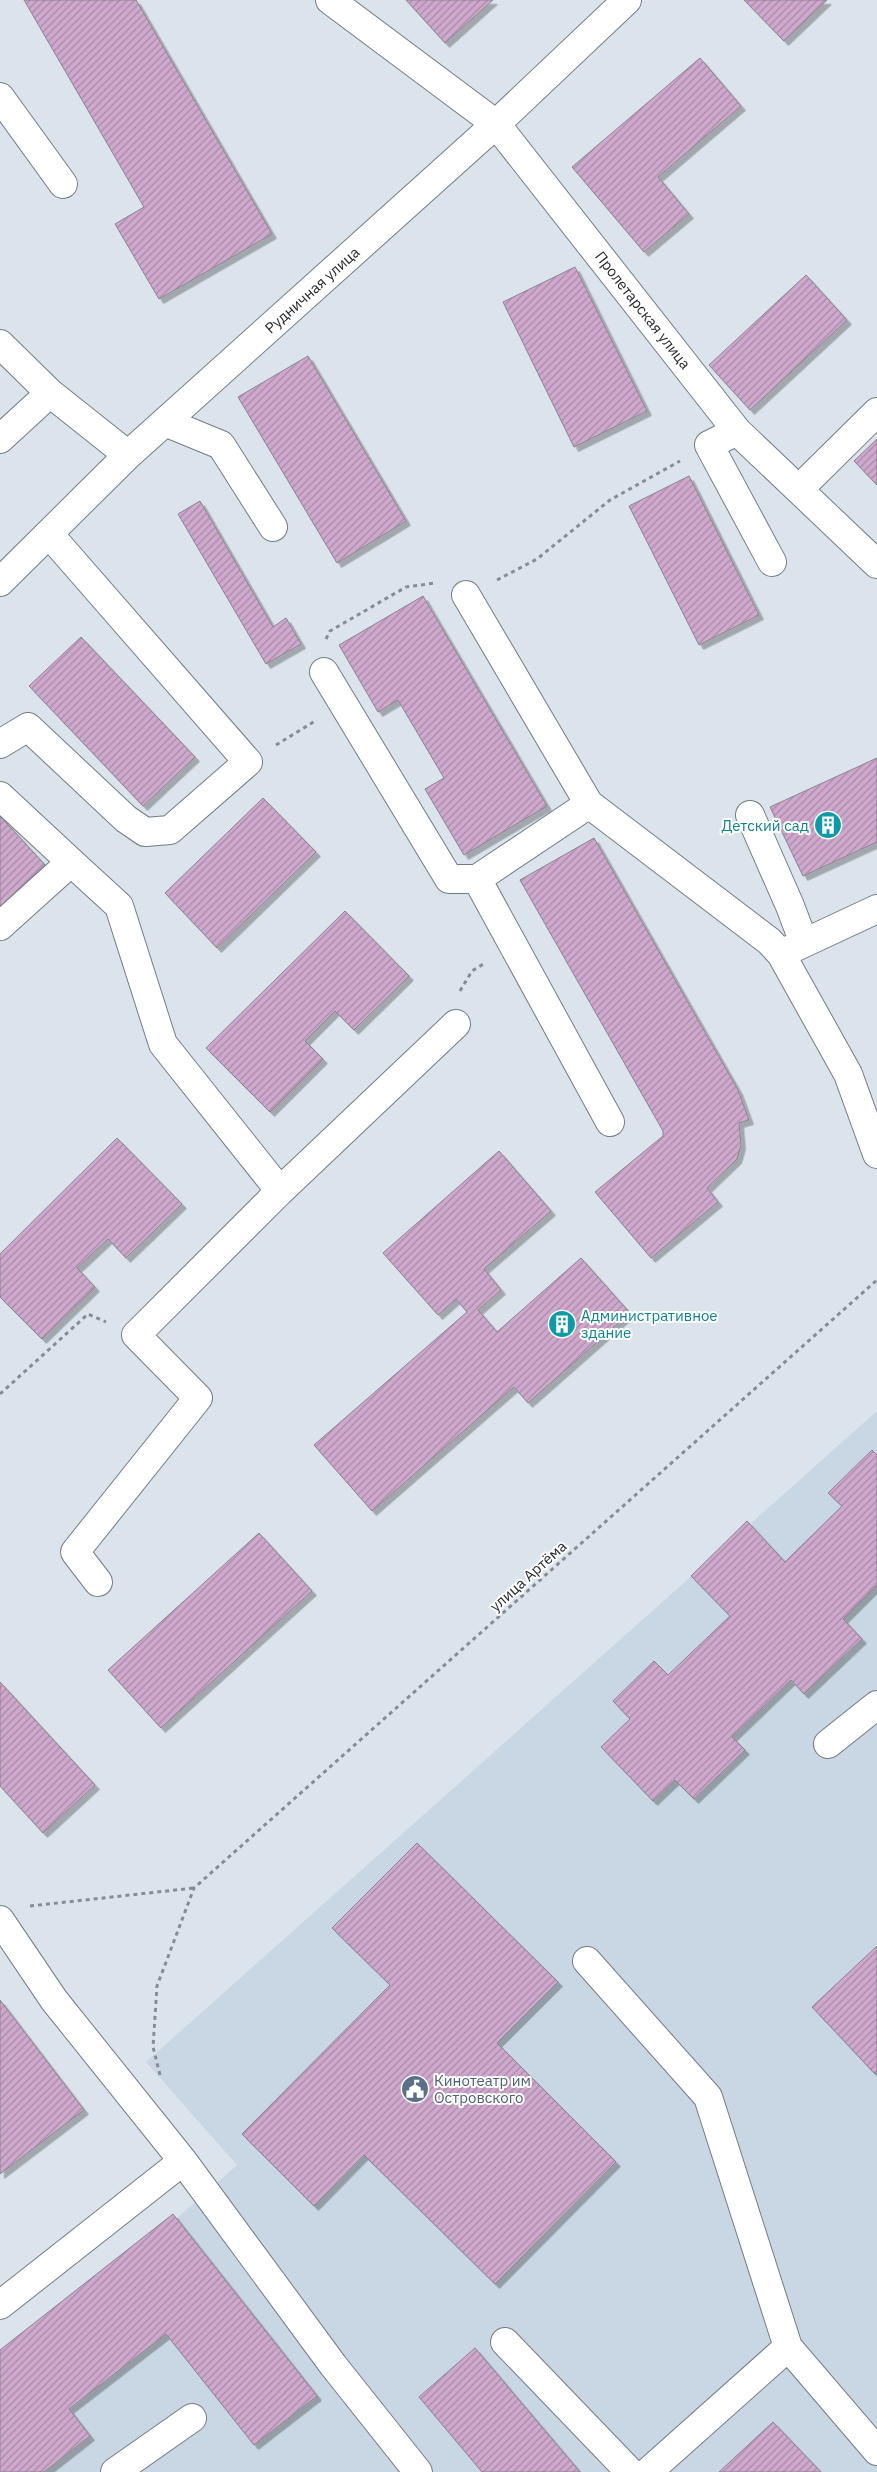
<svg xmlns="http://www.w3.org/2000/svg" width="877" height="2472" viewBox="0 0 877 2472" font-family="'IBM Plex Sans',sans-serif">
<style>
.built{fill:#c9d6e3}
.building{fill:url(#building-hatch);stroke:#8b838b;filter:url(#shadow)}
.lines{fill:none;stroke-linecap:round;stroke-linejoin:round}
.minor-casing{stroke:#747c83;stroke-width:30}
.path{stroke:#868c91;stroke-width:3;stroke-dasharray:4 4;stroke-linecap:butt}
.minor{stroke:#fff;stroke-width:28}
.labels{text-anchor:middle;dominant-baseline:central;stroke-width:4;stroke-linejoin:round;paint-order:stroke}
.street-label{font-size:15px;fill:#26292c;stroke:#fff}
.culture-label{font-size:15px;fill:#0d838f;stroke:#fff;text-anchor:end}
.service-label{font-size:15px;fill:#4e5e75;stroke:#fff;text-anchor:start}
</style>
<defs>
<pattern id="building-hatch" width="6" height="6" patternUnits="userSpaceOnUse" patternTransform="scale(1.25)"><rect width="6" height="6" fill="#cfa8cd"/><path d="M-1 1l2-2M0 6l6-6M5 7l2-2" fill="none" stroke="#a889a7"/></pattern>
<filter id="shadow"><feDropShadow dx="4.5" dy="4.5" stdDeviation="0" flood-color="#0004"/></filter>
</defs>
<rect width="100%" height="100%" fill="#dbe4ec"/>
<path class="built" d="M 877,1411 L 877,2472 L 0,2472 L 0,2375 L 237,2165 L 146,2062 Z"/>
<path class="building" d="M 24,0 L 136,0 L 272,234 L 159,299 L 115,224 L 144,207 Z
M 406,0 L 493,0 L 445,43 Z
M 744,0 L 827,0 L 784,41 Z
M 700,58 L 741,106 L 658,177 L 689,214 L 644,252 L 572,167 Z
M 575,267 L 647,411 L 574,447 L 503,302 Z
M 806,275 L 847,320 L 750,410 L 709,365 Z
M 308,356 L 406,521 L 337,563 L 238,397 Z
M 877,439 L 877,485 L 854,461 Z
M 689,476 L 759,615 L 699,645 L 629,506 Z
M 200,501 L 273,627 L 286,618 L 301,644 L 266,664 L 178,514 Z
M 423,596 L 547,806 L 464,855 L 425,789 L 444,778 L 398,700 L 378,712 L 339,645 Z
M 81,637 L 195,757 L 143,806 L 29,686 Z
M 877,758 L 877,842 L 803,876 L 770,807 Z
M 263,798 L 316,852 L 217,948 L 165,893 Z
M 0,816 L 45,865 L 0,907 Z
M 594,838 L 738,1090 L 749,1120 L 739,1123 L 741,1145 L 737,1159 L 707,1188 L 718,1202 L 651,1258 L 595,1192 L 663,1136 L 663,1131 L 520,880 Z
M 345,911 L 409,976 L 354,1030 L 335,1011 L 305,1041 L 323,1059 L 270,1112 L 206,1048 Z
M 117,1138 L 182,1204 L 126,1258 L 108,1239 L 77,1268 L 95,1287 L 42,1339 L 0,1297 L 0,1254 Z
M 499,1151 L 551,1211 L 484,1269 L 501,1290 L 478,1310 L 497,1332 L 581,1258 L 630,1313 L 528,1403 L 514,1387 L 372,1511 L 314,1445 L 467,1312 L 456,1299 L 438,1315 L 383,1253 Z
M 872,1450 L 877,1455 L 877,1585 L 843,1619 L 862,1639 L 804,1694 L 791,1680 L 732,1737 L 745,1750 L 694,1799 L 675,1780 L 653,1801 L 601,1747 L 630,1719 L 613,1701 L 654,1661 L 668,1675 L 730,1616 L 691,1576 L 747,1521 L 785,1562 L 842,1506 L 828,1493 Z
M 259,1533 L 312,1591 L 161,1728 L 108,1670 Z
M 0,1682 L 95,1785 L 43,1833 L 0,1786 Z
M 417,1843 L 558,1982 L 497,2043 L 616,2162 L 495,2284 L 364,2155 L 314,2206 L 242,2134 L 390,1985 L 332,1928 Z
M 877,1946 L 877,2072 L 875,2074 L 812,2007 Z
M 0,2000 L 84,2110 L 0,2174 Z
M 173,2214 L 317,2396 L 254,2445 L 166,2334 L 69,2409 L 90,2436 L 44,2472 L 0,2472 L 0,2350 Z
M 475,2348 L 580,2472 L 482,2472 L 419,2397 Z
M 773,2422 L 821,2472 L 719,2472 Z"/>
<g class="lines">
<g class="minor-casing">
<path id="minor" d="M 330,0 L 496,124 L 737,431 L 877,564
M 0,97 L 63,184
M 0,344 L 50,393
M 165,422 L 221,445 L 273,527
M 737,431 L 709,445 L 772,562
M 0,439 L 50,393 L 128,455
M 799,489 L 877,412
M 0,582 L 128,455 L 496,124 L 627,0
M 466,595 L 589,804 L 769,941 L 781,954 L 848,1074 L 877,1154
M 324,672 L 449,879 L 477,879
M 0,744 L 28,727 L 126,819 L 145,832 L 170,830 L 248,762 L 49,534
M 0,796 L 71,862 L 0,926
M 589,804 L 477,879 L 610,1122
M 750,815 L 790,906 L 804,943
M 71,862 L 119,906 L 163,1044 L 280,1191 L 136,1335 L 198,1398 L 75,1552 L 98,1582
M 787,951 L 877,909
M 280,1191 L 456,1024
M 828,1744 L 877,1705
M 0,1920 L 54,2000 L 183,2161 L 333,2365 L 418,2472
M 587,1961 L 708,2097 L 788,2347
M 0,2305 L 183,2161
M 505,2342 L 630,2472
M 115,2472 L 192,2418
M 648,2472 L 788,2347 L 877,2451"/>
</g>
<path class="path" d="M 497,580 L 537,559 L 610,500 L 680,461
M 326,639 L 330,631 L 406,587 L 435,583
M 276,745 L 315,721
M 460,991 L 472,971 L 485,963
M 0,1394 L 88,1314 L 106,1322
M 30,1906 L 194,1888
M 160,2075 L 153,2047 L 157,1986 L 194,1888 L 877,1280"/>
<use href="#minor" class="minor"/>
</g>
<defs>
<g id="building-disc" transform="scale(1.4375)"><circle r="9.5" fill="#0f9aa8" stroke="#fff"/><path d="M-4-6H4V6H1V3H-1V6H-4ZM-2.5-4.3h1.7v1.8h-1.7ZM.8-4.3h1.7v1.8H.8ZM-2.5-1h1.7V.8h-1.7ZM.8-1h1.7V.8H.8Z" fill="#fff"/></g>
<g id="civic-disc" transform="scale(1.4375)"><circle r="9.5" fill="#5c6f8a" stroke="#fff"/><path d="M-.6-6.5H3V-4.5H.6V-3L4-1V1h2V6H-6V1h2V-1L-.6-3ZM-1.2 2.5V6h2.4V2.5Z" fill="#fff"/></g>
</defs>
<g fill-rule="evenodd">
<use href="#building-disc" x="828" y="825"/>
<use href="#building-disc" x="562" y="1324"/>
<use href="#civic-disc" x="415" y="2089"/>
</g>
<g class="labels">
<g class="street-label">
<text transform="translate(312 290) rotate(-42)">Рудничная улица</text>
<text transform="translate(643 310) rotate(52)">Пролетарская улица</text>
<text transform="translate(528 1576) rotate(-42)">улица Артёма</text>
</g>
<g class="culture-label">
<text x="809" y="825">Детский сад</text>
<text x="581" y="1315" text-anchor="start">Административное<tspan x="581" dy="17">здание</tspan></text>
</g>
<g class="service-label">
<text x="434" y="2080">Кинотеатр им<tspan x="434" dy="17">Островского</tspan></text>
</g>
</g>
</svg>
